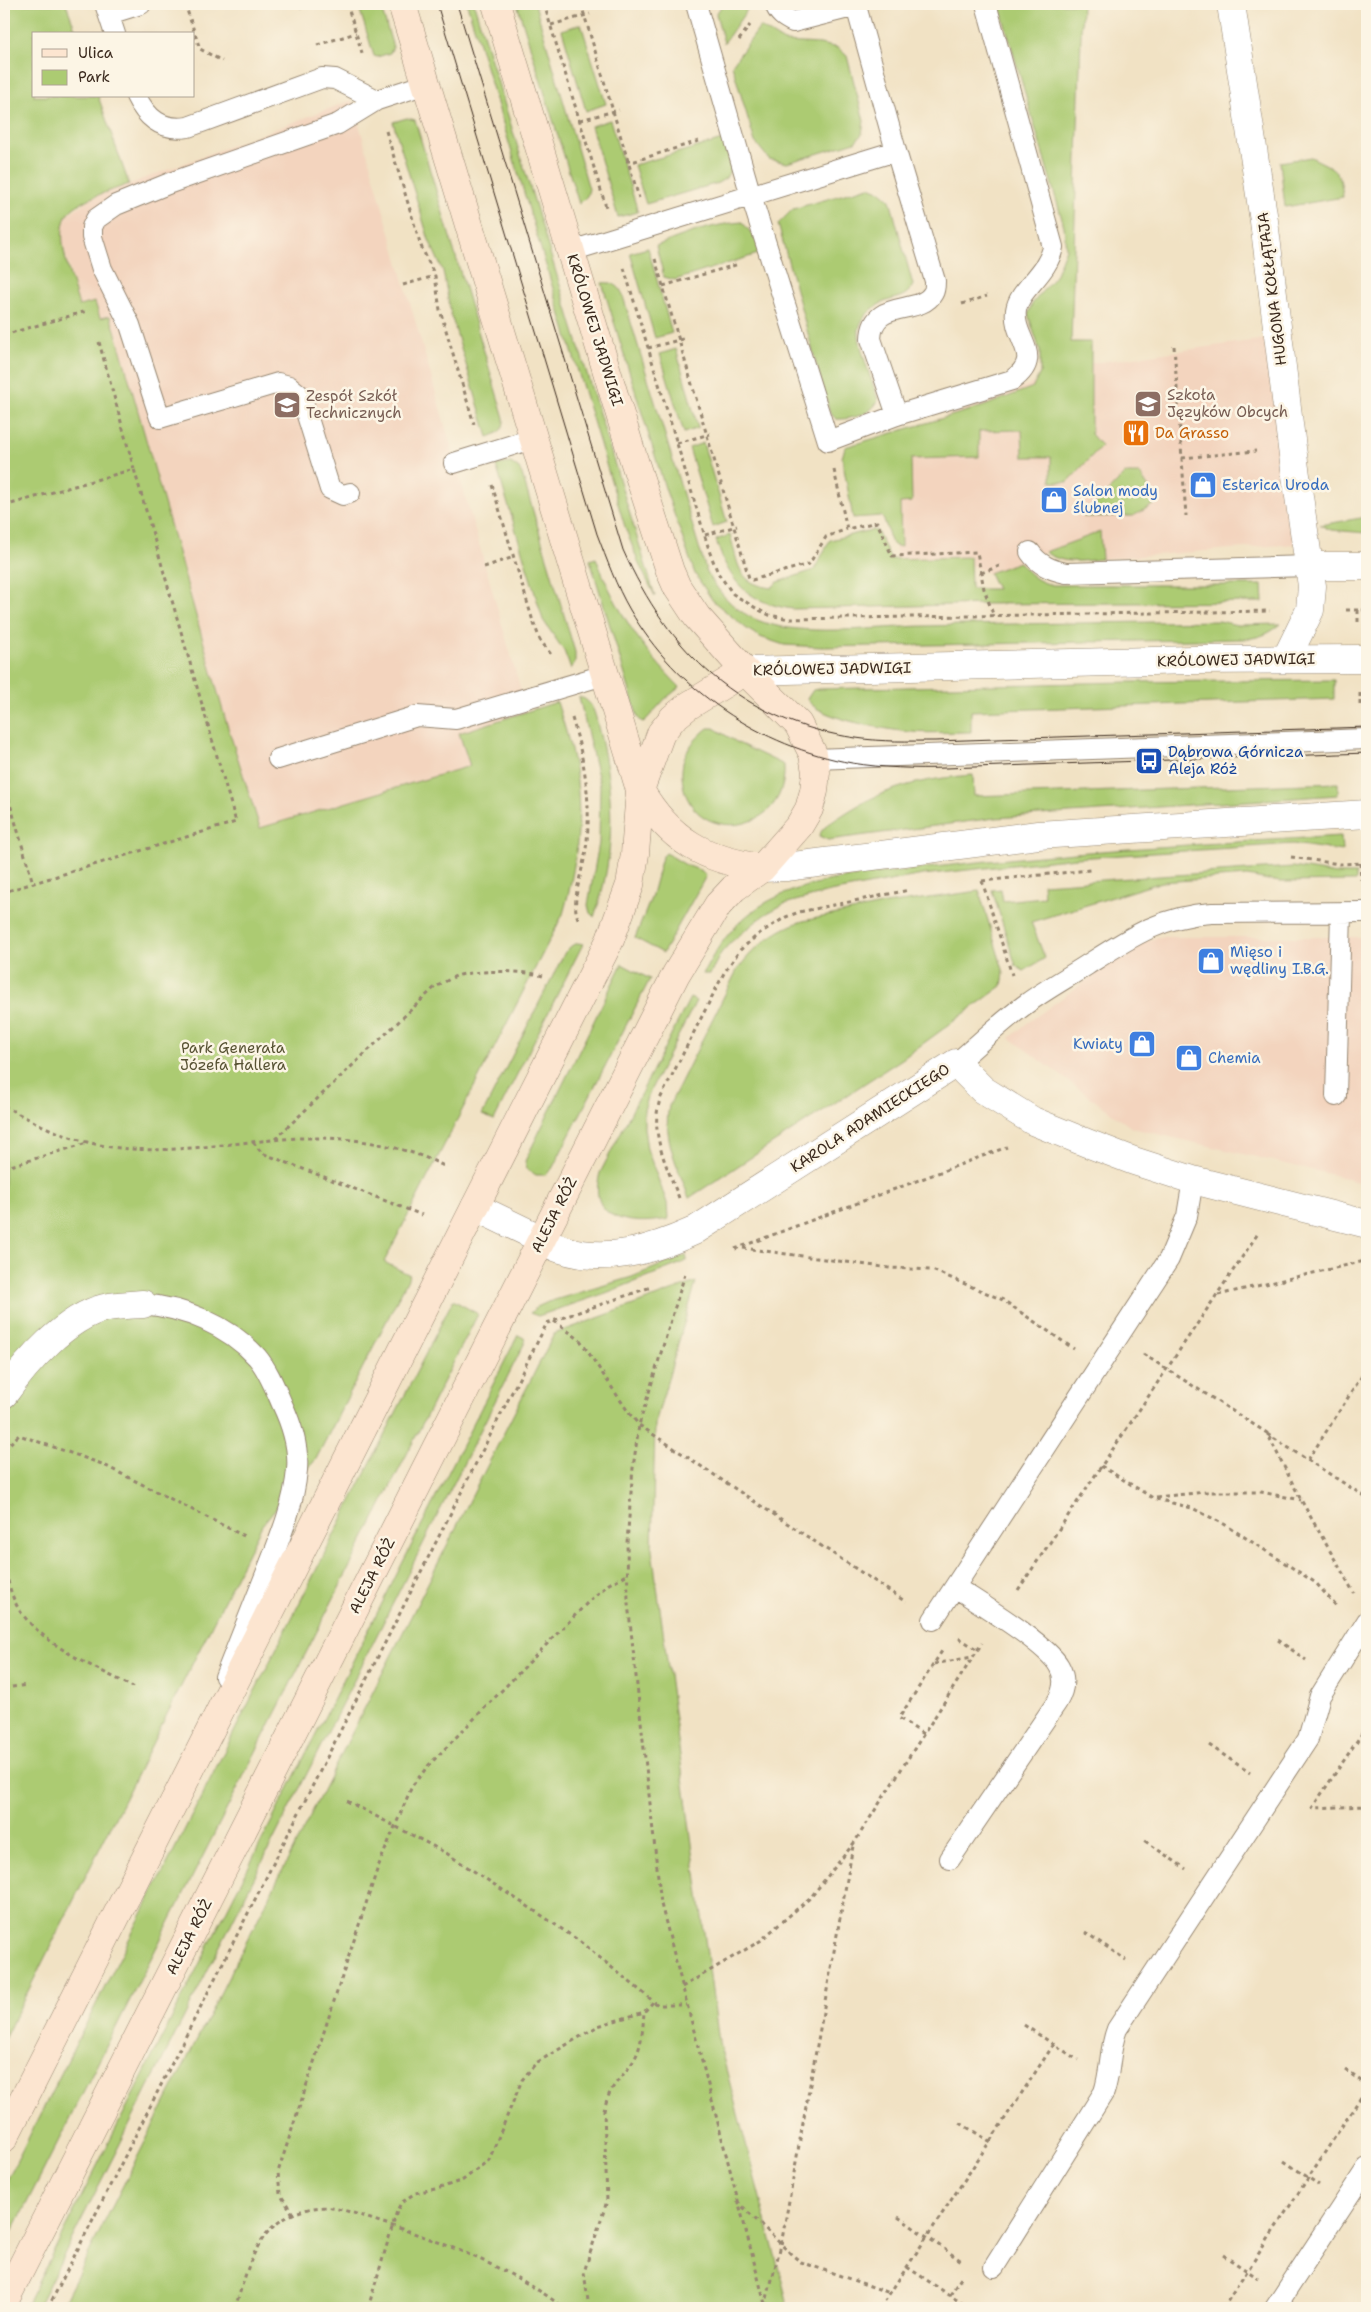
<svg xmlns="http://www.w3.org/2000/svg" width="1371" height="2312" viewBox="0 0 1371 2312" font-family="'Shantell Sans',sans-serif">
<style>
.built{fill:#f3d4be}
.green{fill:#accb72;stroke:#747a48}
.lines{fill:none;stroke-linecap:round;stroke-linejoin:round}
.service-casing{stroke:#968671;stroke-width:22}
.minor-casing{stroke:#968671;stroke-width:29}
.tertiary-casing{stroke:#968671;stroke-width:29}
.secondary-casing{stroke:#968671;stroke-width:29}
.path{stroke:#968671;stroke-width:3;stroke-dasharray:4 4;stroke-linecap:butt}
.service{stroke:#fff;stroke-width:20}
.minor{stroke:#fff;stroke-width:28}
.tertiary{stroke:#fff;stroke-width:28}
.secondary{stroke:#fce5d0;stroke-width:28}
.tram{stroke:#3b2a1e;stroke-width:1}
.labels{text-anchor:middle;dominant-baseline:central;stroke-width:5;stroke-linejoin:round;paint-order:stroke}
.street-label{font-size:15px;fill:#3b2a1e;stroke:#fcf5e5}
.education-label{font-size:15px;fill:#785e54;stroke:#fcf5e5;text-anchor:start}
.food-label{font-size:15px;fill:#c56008;stroke:#fcf5e5;text-anchor:start}
.shop-label{font-size:15px;fill:#366cbe;stroke:#fcf5e5;text-anchor:start}
.transit-label{font-size:15px;fill:#164399;stroke:#fcf5e5;text-anchor:start}
.park-label{font-size:15px;fill:#575233;stroke:#fcf5e5}
</style>
<rect width="100%" height="100%" fill="#fcf5e5"/>
<filter id="ink" filterUnits="userSpaceOnUse"><feTurbulence type="fractalNoise" baseFrequency=".02" numOctaves="2"/><feDisplacementMap in="SourceGraphic" scale="10" xChannelSelector="R" yChannelSelector="G"/><feConvolveMatrix kernelMatrix="1 2 1 2 8 2 1 2 1" color-interpolation-filters="sRGB"/></filter>
<filter id="wash" filterUnits="userSpaceOnUse"><feTurbulence type="fractalNoise" baseFrequency=".0096" numOctaves="4" result="noise"/><feDisplacementMap in="SourceGraphic" scale="20" xChannelSelector="R" yChannelSelector="G"/><feGaussianBlur stdDeviation="1.12" result="paint"/><feColorMatrix in="noise" values="0 0 0 0 0 0 0 0 0 0 0 0 0 0 0 0 0 1.4 0 .05"/><feComposite in="paint" operator="in"/></filter>
<g filter="url(#wash)">
<rect width="100%" height="100%" fill="#f1e2c4"/>
<path class="built" d="M 352,100 L 527,712 L 460,733 L 470,766 L 260,828 L 225,718 L 115,330 L 110,316 L 100,318 L 79,307 L 61,235 L 67,215 L 90,199 Z
M 1265,339 L 1295,544 L 1063,562 L 1045,552 L 992,575 L 969,564 L 896,561 L 894,435 L 1085,364 Z
M 1158,937 L 1367,937 L 1367,1185 L 1338,1176 L 1132,1128 L 1010,1038 L 1026,1024 L 1134,946 Z"/>
<path class="green" d="M 4,4 L 66,4 L 77,34 L 34,34 L 34,96 L 98,96 L 129,184 C 112,191 77,199 67,215 C 54,237 73,283 79,306 L 95,302 L 100,318 L 110,316 L 115,330 L 225,718 L 260,828 L 470,766 L 459,733 L 557,702 C 566,731 576,762 578,792 C 581,832 574,876 563,914 L 384,1262 L 410,1275 L 316,1459 L 262,1525 L 4,2039 Z
M 358,4 L 380,4 L 393,47 L 390,53 L 377,57 L 374,56 Z
M 467,4 L 474,4 L 655,596 L 639,564 L 625,527 Z
M 517,4 L 535,4 L 589,189 L 587,196 L 579,204 Z
M 723,4 L 751,4 L 724,43 L 716,14 Z
M 999,4 L 1082,4 L 1071,342 L 1091,342 L 1091,434 L 1101,446 L 1068,482 L 1051,482 L 1051,457 L 1023,457 L 1022,430 L 979,431 L 979,457 L 911,459 L 912,502 L 900,503 L 901,547 L 893,545 C 887,535 888,524 881,516 L 853,518 L 842,458 L 845,447 L 984,406 L 1033,387 L 1040,373 L 1040,351 L 1028,314 L 1032,304 L 1055,276 L 1066,249 L 1064,226 Z
M 581,24 L 606,104 L 586,111 L 562,30 Z
M 760,27 L 784,42 L 820,44 L 838,48 L 847,56 L 864,121 L 862,134 L 855,142 L 787,163 L 769,159 L 755,142 L 732,65 Z
M 407,118 L 415,120 L 504,418 C 505,429 498,434 488,437 L 451,315 L 443,271 L 429,240 L 393,122 Z
M 610,120 L 638,212 L 618,217 L 591,126 Z
M 726,139 L 733,165 L 726,178 L 718,183 L 646,204 L 634,165 Z
M 1311,157 C 1336,170 1340,168 1343,197 L 1285,207 L 1280,162 Z
M 869,187 L 881,192 L 890,200 L 913,285 C 907,298 896,297 884,302 C 874,306 861,317 859,329 C 857,344 873,383 878,400 C 873,414 850,420 836,419 L 830,413 L 827,403 L 778,224 L 793,209 Z
M 742,222 L 758,241 L 761,253 L 675,280 L 664,277 L 656,246 C 683,235 712,224 742,222 Z
M 648,248 L 672,333 L 655,338 L 630,253 Z
M 602,283 C 611,282 618,284 622,293 L 706,570 C 720,596 739,616 769,624 C 811,636 880,627 924,626 C 1022,623 1121,623 1219,621 L 1237,625 L 1281,624 C 1269,634 1259,638 1243,639 L 822,647 L 784,645 L 760,637 L 747,629 L 713,601 L 695,574 L 665,488 Z
M 676,349 L 698,428 L 684,433 L 660,354 Z
M 703,443 L 727,522 L 713,527 L 689,448 Z
M 511,463 L 519,469 L 522,474 L 575,652 L 575,662 L 571,669 L 564,651 L 543,620 L 496,465 Z
M 1125,474 L 1140,474 L 1158,502 L 1133,516 L 1083,517 Z
M 1367,517 L 1367,533 L 1331,530 L 1320,525 Z
M 871,530 L 877,531 L 891,559 L 970,557 L 971,589 L 997,589 L 989,573 L 1019,562 C 1029,574 1037,582 1053,585 L 1262,585 L 1263,602 L 988,604 L 793,609 C 748,603 729,582 716,540 L 730,535 C 739,564 736,583 771,588 L 778,582 L 814,570 L 830,540 Z
M 1100,532 L 1102,559 C 1082,561 1063,565 1045,552 Z
M 596,558 C 615,608 642,650 680,687 L 665,699 L 645,721 L 642,722 L 638,718 L 590,560 Z
M 1334,680 L 1334,699 L 971,711 L 971,732 C 948,732 924,734 901,731 C 880,728 817,718 807,699 L 813,690 L 818,689 L 1128,682 Z
M 579,697 C 594,700 596,718 599,731 C 615,793 616,857 594,917 L 590,913 L 588,905 L 599,843 L 600,785 Z
M 708,728 L 714,728 L 738,743 L 784,765 C 789,838 686,847 682,776 C 681,755 692,741 708,728 Z
M 973,775 L 974,796 L 1338,783 L 1338,795 L 995,818 L 828,840 L 819,836 C 822,827 833,821 841,816 C 884,787 922,779 973,775 Z
M 1341,836 L 1342,851 L 1293,844 L 1076,858 L 923,875 L 829,892 L 784,904 L 764,915 L 731,942 L 721,953 L 710,974 L 703,974 C 720,940 742,913 777,897 C 823,876 877,874 926,868 C 1064,851 1203,844 1341,836 Z
M 666,853 L 686,865 L 702,871 L 706,876 L 663,953 L 635,938 L 651,898 L 662,857 Z
M 1293,867 L 1337,874 L 1356,874 L 1356,881 L 1280,882 L 1247,876 L 1162,882 L 1031,922 L 1045,958 L 1024,971 L 1016,966 L 992,890 L 1001,889 L 1003,901 L 1044,897 L 1043,884 Z
M 979,891 L 1004,973 L 1002,986 L 902,1059 L 689,1198 C 679,1169 662,1138 669,1106 L 736,972 C 752,948 776,929 803,921 L 886,904 Z
M 578,943 L 583,944 L 494,1120 L 482,1115 L 565,952 L 571,946 Z
M 622,964 L 650,979 L 552,1169 L 545,1175 L 536,1175 L 527,1169 L 525,1161 Z
M 690,998 L 696,1001 L 650,1091 L 644,1110 L 644,1128 L 647,1149 L 667,1203 L 668,1219 C 632,1226 586,1221 600,1173 Z
M 686,1255 L 687,1260 L 682,1263 L 606,1293 L 538,1316 L 530,1313 L 537,1307 L 548,1302 L 632,1277 Z
M 696,1282 L 655,1424 L 652,1550 L 719,2042 L 789,2308 L 61,2308 L 554,1334 Z
M 453,1300 L 478,1314 L 4,2248 L 4,2186 Z
M 518,1335 L 524,1338 L 525,1342 L 37,2308 L 25,2308 Z"/>
</g>
<g filter="url(#ink)">
<g class="lines">
<g class="service-casing">
<path id="service" d="M 105,4 L 115,34
M 696,4 L 751,196 L 828,441 L 897,415 L 1012,380 C 1046,356 1012,339 1016,310 C 1019,289 1048,274 1053,247 L 986,4
M 775,4 C 778,14 785,18 793,22 L 856,6 L 896,151 L 935,281 C 935,285 935,290 933,293 C 920,317 872,297 871,339 L 897,415
M 109,14 L 141,4
M 136,96 C 147,119 162,131 188,127 L 322,78 L 335,79 L 377,100
M 571,251 L 896,151
M 454,463 L 532,439
M 350,493 L 343,495 L 330,489 L 301,396 L 289,386 L 278,383 L 160,418 L 130,325 L 102,269 L 92,237 L 92,227 L 96,219 L 116,205 L 170,183 L 338,124 L 377,100 L 426,84
M 1030,552 C 1039,565 1051,570 1066,573 L 1310,566
M 278,759 L 417,716 L 456,719 L 604,675
M 814,759 L 1367,739
M 956,1063 C 979,1044 1001,1022 1026,1004 C 1045,990 1067,978 1087,965 C 1129,938 1161,916 1212,913 L 1367,912
M 1336,1096 L 1341,913
M 143,1304 C 185,1308 228,1325 257,1357 C 268,1370 275,1388 282,1404 C 291,1423 299,1448 297,1470 C 294,1505 280,1538 267,1571 C 253,1606 239,1641 225,1677
M 933,1620 L 1169,1259 L 1187,1216 L 1193,1180
M 950,1859 L 1057,1702 C 1064,1690 1066,1678 1059,1666 C 1046,1643 979,1603 955,1587
M 994,2267 L 1104,2092 C 1111,2072 1109,2049 1117,2029 L 1308,1739 L 1320,1696 L 1367,1621
M 1275,2308 L 1367,2168"/>
</g>
<g class="minor-casing">
<path id="minor" d="M 1231,4 L 1264,221 L 1292,448 L 1312,586 L 1310,610 L 1286,659
M 1310,566 L 1367,566
M 475,1207 C 494,1216 514,1226 533,1235 C 542,1240 551,1246 561,1249 C 606,1264 652,1250 694,1231 L 956,1063 L 983,1090 L 1033,1121 L 1087,1143 L 1134,1161 L 1193,1180 L 1367,1224
M 4,1394 C 26,1363 66,1317 104,1308 C 117,1305 130,1305 143,1304"/>
</g>
<g class="tertiary-casing">
<path id="tertiary" d="M 745,671 L 1193,660 L 1367,659
M 762,868 L 786,867 L 1038,835 L 1367,814"/>
</g>
<g class="secondary-casing">
<path id="secondary" d="M 402,4 L 640,790 C 669,840 705,860 762,868
M 4,2138 L 610,940 L 630,885 L 635,854 L 640,790 L 661,733 L 673,718 L 688,706 L 745,671
M 4,2302 L 676,974 L 718,905 L 734,888 L 762,868 L 799,826 L 809,809 L 814,791 L 816,772 L 813,754 L 798,724 L 745,671 L 697,617 L 677,587 L 670,571 L 631,451 L 496,4"/>
</g>
<path class="path" d="M 185,4 L 200,49 L 222,61
M 347,4 L 363,56
M 544,4 L 606,207
M 581,4 L 639,198
M 300,7 L 311,4
M 551,25 L 590,14
M 739,40 L 750,25
M 317,45 L 356,33
M 580,120 L 619,110
M 386,131 L 421,246 L 435,276 L 440,310 L 474,424
M 626,161 L 635,161 L 702,140
M 655,259 L 749,578 L 752,580 L 809,564 L 826,537 L 847,529
M 624,268 L 710,553 L 718,573 L 733,594 L 759,610 L 769,615 L 789,619 L 1270,611
M 403,285 L 435,276
M 663,286 L 739,264
M 962,304 L 987,296
M 4,335 L 87,311
M 99,342 L 134,469
M 1174,346 L 1186,516
M 648,348 L 683,339
M 677,443 L 710,434
M 1182,458 L 1256,451
M 834,470 L 847,529 L 877,522 L 892,556 L 977,552 L 984,589 L 993,614
M 492,485 L 532,618 L 540,640 L 553,657
M 4,506 L 134,469 L 236,822 L 4,892
M 705,535 L 737,526
M 484,567 L 514,557
M 981,573 L 1002,565
M 1346,610 L 1367,610
M 1358,610 L 1358,624
M 1360,693 L 1360,707
M 572,718 C 585,762 592,804 586,849 C 584,867 569,905 579,920
M 4,783 L 33,883
M 1291,857 L 1339,864 L 1367,863
M 1360,863 L 1361,880
M 982,881 L 1090,870
M 982,881 L 1012,975
M 4,1106 C 30,1120 58,1135 87,1142 C 147,1158 211,1145 272,1140 C 330,1134 394,1140 446,1167
M 275,1139 L 435,987 C 442,984 449,979 456,976 C 474,970 525,970 543,976
M 253,1142 L 262,1153 L 422,1215
M 4,1168 L 87,1143
M 679,1198 C 667,1166 648,1132 661,1097 L 724,973 L 740,950 L 760,933 L 786,917 L 799,912 L 909,890
M 743,1248 L 890,1268 L 932,1270 L 1003,1300 L 1074,1349
M 735,1249 L 1007,1147
M 685,1274 L 639,1425 L 633,1468 L 627,1542 L 628,1603 L 661,1904 L 766,2308
M 1218,1295 L 1365,1261
M 554,1321 L 580,1340 L 629,1413 L 639,1425 L 906,1602
M 1143,1354 L 1267,1433 L 1301,1500 L 1354,1593
M 1267,1434 L 1367,1498
M 4,1449 L 19,1435 L 102,1464 L 244,1536
M 1308,1460 L 1367,1368
M 1101,1466 L 1153,1498 L 1192,1508 L 1224,1524 L 1316,1583 L 1338,1608
M 1156,1497 L 1206,1492 L 1261,1492 L 1301,1500
M 4,1565 C 8,1581 12,1602 23,1615 C 50,1649 95,1667 133,1687
M 1018,1590 L 1259,1232
M 959,1638 L 978,1650
M 1278,1640 L 1306,1660
M 934,1664 L 972,1657
M 4,1688 L 27,1685
M 1367,1726 L 1312,1808 L 1367,1806
M 923,1734 L 899,1718 L 942,1651
M 1209,1745 L 1250,1773
M 347,1801 L 446,1853 L 541,1915 L 578,1940 L 658,2005 L 687,2005
M 1145,1841 L 1186,1869
M 1085,1932 L 1126,1960
M 682,1987 L 760,1941 L 811,1897 L 854,1843 L 982,1643
M 1024,2025 L 1078,2060
M 1345,2070 L 1367,2085
M 960,2123 L 991,2142
M 1284,2161 L 1319,2185
M 737,2201 L 792,2255 L 801,2262 L 890,2293
M 293,2214 L 280,2194 L 278,2172 L 378,1867 L 412,1786 L 428,1766 L 589,1601 L 609,1584 L 626,1575
M 898,2217 L 963,2262
M 1223,2255 L 1258,2278
M 907,2267 L 969,2308
M 950,2295 L 963,2275
M 765,2306 L 781,2245 L 853,1846
M 48,2308 L 547,1323 L 651,1287
M 235,2308 C 245,2278 253,2238 282,2220 C 296,2211 316,2205 332,2208 C 348,2210 364,2217 380,2222 C 441,2241 513,2269 564,2308
M 368,2308 L 397,2211 L 401,2203 L 415,2193 L 440,2188 L 463,2180 L 489,2160 L 522,2080 L 536,2063 L 598,2026 L 644,2012 L 654,2001
M 589,2308 L 584,2272 L 607,2201 L 604,2111 C 610,2081 623,2080 635,2058 C 642,2045 643,2027 644,2012
M 880,2308 L 1054,2044
M 1223,2308 L 1367,2088"/>
<use href="#service" class="service"/>
<use href="#minor" class="minor"/>
<use href="#tertiary" class="tertiary"/>
<use href="#secondary" class="secondary"/>
<path class="tram" d="M 437,4 L 597,534 C 607,560 616,586 630,610 C 676,690 761,747 852,763 C 883,768 914,769 946,768 L 1367,753
M 457,4 L 623,550 C 668,652 742,722 856,738 C 882,742 909,741 935,741 L 1367,727"/>
</g>
</g>
<defs>
<g id="school-square" transform="scale(1.4375)"><rect x="-9" y="-9" width="18" height="18" rx="4" fill="#8d6e63" stroke="#fcf5e5"/><path d="M0-5L7-2L0 1L-7-2ZM-4 1L0 2.5L4 1V4Q0 6-4 4Z" fill="#fff"/></g>
<g id="restaurant-square" transform="scale(1.4375)"><rect x="-9" y="-9" width="18" height="18" rx="4" fill="#e8710a" stroke="#fcf5e5"/><path d="M-5-6h1v4h1v-4h1v4h1v-4h1v5L-1.5 .5V6h-2V.5L-5-1ZM5-6V6H3V1.5H1.5Q1.5-4 5-6Z" fill="#fff"/></g>
<g id="shop-square" transform="scale(1.4375)"><rect x="-9" y="-9" width="18" height="18" rx="4" fill="#3f7fe0" stroke="#fcf5e5"/><path d="M-5-2.5h2.3a2.7 3.5 0 0 1 5.4 0H5L5.5 6h-11ZM-1.5-2.5h3a1.5 2.3 0 0 0-3 0Z" fill="#fff"/></g>
<g id="bus-square" transform="scale(1.4375)"><rect x="-9" y="-9" width="18" height="18" rx="4" fill="#1a4fb4" stroke="#fcf5e5"/><path d="M-5-6H5V4H4V6H2V4H-2V6H-4V4H-5ZM-3.5-4V0h7V-4ZM-3.5 1.2v1.5H-2V1.2ZM2 1.2v1.5H3.5V1.2Z" fill="#fff"/></g>
</defs>
<g fill-rule="evenodd">
<use href="#school-square" x="1148" y="404"/>
<use href="#school-square" x="287" y="405"/>
<use href="#restaurant-square" x="1136" y="433"/>
<use href="#shop-square" x="1203" y="485"/>
<use href="#shop-square" x="1054" y="500"/>
<use href="#bus-square" x="1149" y="761"/>
<use href="#shop-square" x="1211" y="961"/>
<use href="#shop-square" x="1142" y="1044"/>
<use href="#shop-square" x="1189" y="1058"/>
</g>
<g class="labels">
<g class="street-label">
<text transform="translate(1272 289) rotate(-97)">HUGONA KOŁŁĄTAJA</text>
<text transform="translate(595 330) rotate(73)">KRÓLOWEJ JADWIGI</text>
<text transform="translate(1236 660) rotate(-1)">KRÓLOWEJ JADWIGI</text>
<text transform="translate(832 669) rotate(-1)">KRÓLOWEJ JADWIGI</text>
<text transform="translate(870 1118) rotate(-33)">KAROLA ADAMIECKIEGO</text>
<text transform="translate(554 1215) rotate(-63)">ALEJA RÓŻ</text>
<text transform="translate(372 1576) rotate(-63)">ALEJA RÓŻ</text>
<text transform="translate(189 1937) rotate(-63)">ALEJA RÓŻ</text>
</g>
<g class="education-label">
<text x="1167" y="395">Szkoła<tspan x="1167" dy="17">Języków Obcych</tspan></text>
<text x="306" y="396">Zespół Szkół<tspan x="306" dy="17">Technicznych</tspan></text>
</g>
<g class="food-label">
<text x="1155" y="433">Da Grasso</text>
</g>
<g class="shop-label">
<text x="1222" y="485">Esterica Uroda</text>
<text x="1073" y="491">Salon mody<tspan x="1073" dy="17">ślubnej</tspan></text>
<text x="1230" y="952">Mięso i<tspan x="1230" dy="17">wędliny I.B.G.</tspan></text>
<text x="1123" y="1044" text-anchor="end">Kwiaty</text>
<text x="1208" y="1058">Chemia</text>
</g>
<g class="transit-label">
<text x="1168" y="752">Dąbrowa Górnicza<tspan x="1168" dy="17">Aleja Róż</tspan></text>
</g>
<g class="park-label">
<text x="233" y="1048">Park Generała<tspan x="233" dy="17">Józefa Hallera</tspan></text>
</g>
</g>
<rect width="1371" height="2312" fill="none" stroke="#fcf5e5" stroke-width="20"/>
<rect x="32" y="32" width="162" height="65" fill="#fcf5e5" stroke="#afa495"/>
<rect x="42" y="49" width="25" height="8" fill="#fce5d0" stroke="#afa495"/>
<text x="78" y="58" font-size="15" fill="#3b2a1e">Ulica</text>
<rect x="42" y="70" width="25" height="15" fill="#accb72" stroke="#afa495"/>
<text x="78" y="82" font-size="15" fill="#3b2a1e">Park</text>
</svg>
